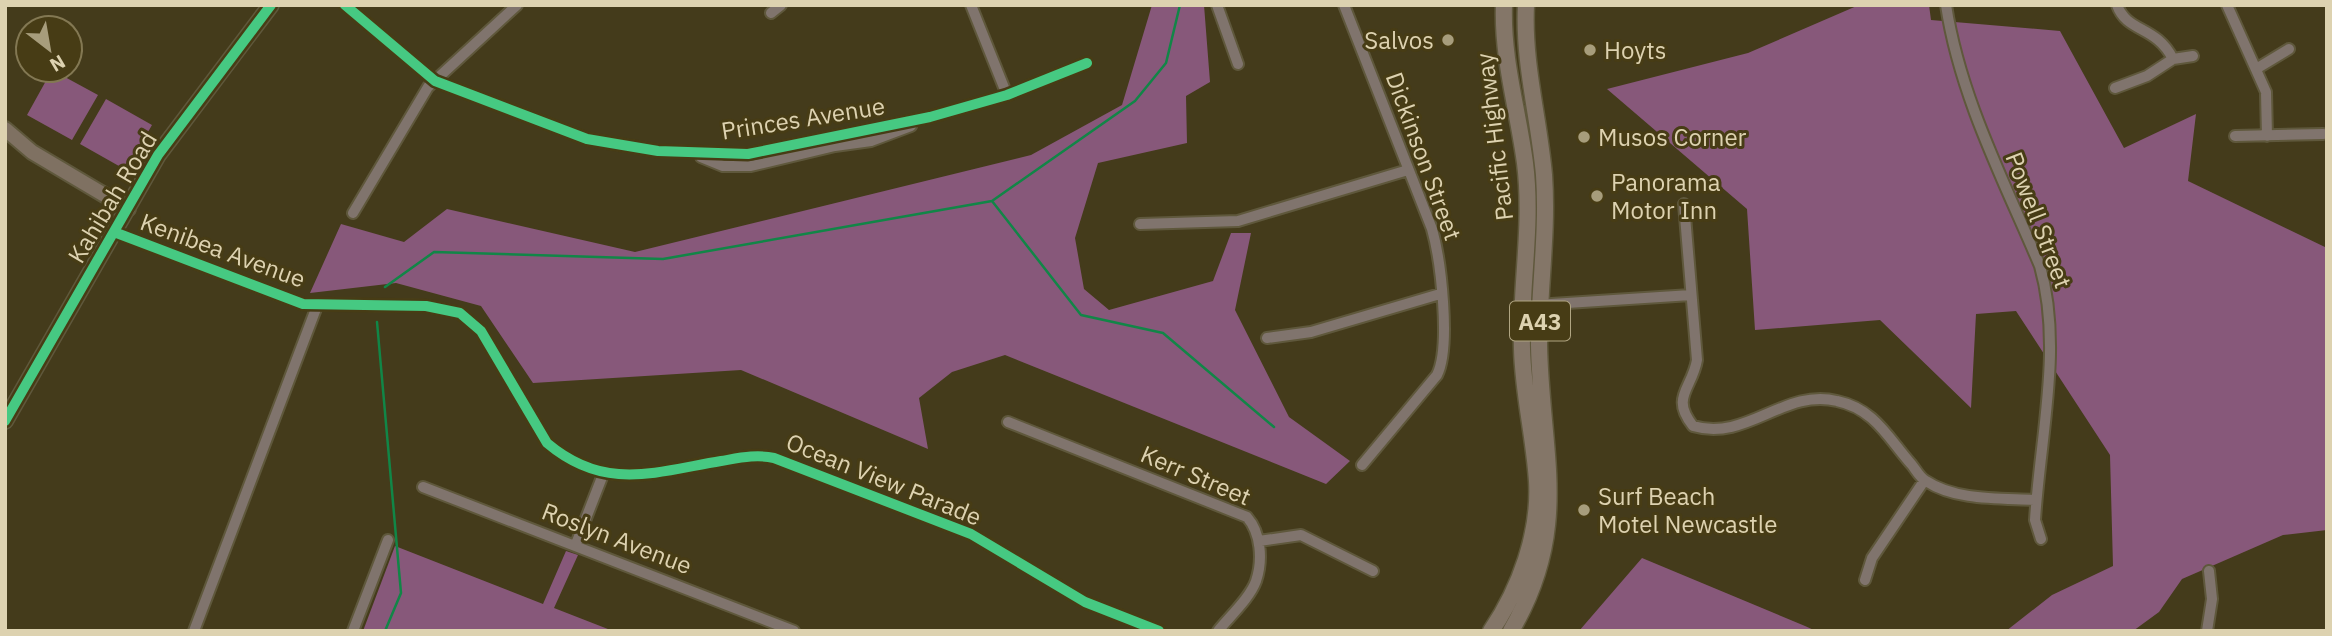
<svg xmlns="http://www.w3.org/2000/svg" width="2332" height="636" viewBox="0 0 2332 636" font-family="'IBM Plex Sans',sans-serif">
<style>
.green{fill:#87587a}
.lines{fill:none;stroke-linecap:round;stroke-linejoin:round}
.stream{stroke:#118647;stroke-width:2.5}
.minor-casing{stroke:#5f583c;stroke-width:14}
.major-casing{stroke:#5f583c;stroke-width:18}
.highway-casing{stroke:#5f583c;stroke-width:19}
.minor{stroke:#80746d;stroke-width:10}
.major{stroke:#7f7162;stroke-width:14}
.highway{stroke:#847668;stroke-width:16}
.cycleway-casing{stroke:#473c15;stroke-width:15}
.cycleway{stroke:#46c982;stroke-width:10}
.poi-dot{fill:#a79d7c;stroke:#473c15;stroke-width:2.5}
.labels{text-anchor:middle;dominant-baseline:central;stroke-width:6;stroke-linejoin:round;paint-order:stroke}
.shield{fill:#473c15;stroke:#b0a582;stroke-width:2}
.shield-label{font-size:23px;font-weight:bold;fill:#ddd2b0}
.poi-label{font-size:24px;fill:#ddd2b0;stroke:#473c15;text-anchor:start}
.street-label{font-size:24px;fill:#ddd2b0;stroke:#473c15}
</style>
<rect width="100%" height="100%" fill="#443b1b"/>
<path class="green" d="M 1152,5 L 1204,5 L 1210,82 L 1186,96 L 1187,143 L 1098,163 L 1075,238 L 1084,289 L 1109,310 L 1213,281 L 1231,233 L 1251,233 L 1235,310 L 1289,417 L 1350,461 L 1326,484 L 1005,355 L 952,372 L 919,398 L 928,449 L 741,370 L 533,383 L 481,306 L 396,283 L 310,293 L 341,224 L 404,242 L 447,209 L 635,252 L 1031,155 L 1122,105 Z
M 1859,5 L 1929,5 L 1931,20 L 2060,31 L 2124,148 L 2196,114 L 2188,181 L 2327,248 L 2327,530 L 2283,535 L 2182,579 L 2159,612 L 2133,631 L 2006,631 L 2052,595 L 2113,566 L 2110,455 L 2016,311 L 1976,314 L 1971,408 L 1880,320 L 1755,330 L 1747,209 L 1607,89 L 1748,53 Z
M 52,70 L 98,95 L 72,140 L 27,115 Z
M 106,99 L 152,125 L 126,170 L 80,144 Z
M 395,546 L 543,604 L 566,551 L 578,555 L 554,608 L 613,631 L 363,631 Z
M 1642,558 L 1805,626 L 1816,631 L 1579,631 Z"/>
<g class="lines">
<path class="stream" d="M 992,201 L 1081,315 L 1163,333 L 1274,427
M 385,287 L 434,252 L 663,259 L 992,201 L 1135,101 L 1166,63 L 1180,5
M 377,322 L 401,593 L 385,631"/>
<g class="minor-casing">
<path id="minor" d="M 345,5 L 435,81 L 587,139 L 658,151 L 748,154 L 930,117 L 1007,95 L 1087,63
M 971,5 L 1007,95
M 1217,5 L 1238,64
M 1344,5 L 1432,229 C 1441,261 1451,347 1437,375 L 1362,465
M 1946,5 C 1960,97 2004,181 2040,266 C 2063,347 2040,437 2035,520 L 2041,539
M 2117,5 C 2127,33 2156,25 2173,59
M 2227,5 L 2266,92 L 2267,136
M 771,13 L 781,5
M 2256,69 L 2289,49
M 2115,88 L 2147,76 L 2173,59 L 2193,56
M 2235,136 L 2323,134
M 701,157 L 723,166 L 751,166 L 835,146 L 871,141 L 911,126
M 1684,204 L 1697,360 C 1692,389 1670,397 1693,426 C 1747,442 1784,388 1837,401 C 1875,409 1888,438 1912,465 C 1916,470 1920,478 1926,481 C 1956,501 2001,498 2036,500
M 353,213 L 428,87 L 517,5
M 1140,224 L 1238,221 L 1408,170
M 114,232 L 303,304 L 426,306 L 460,313 L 481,331 L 547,443 C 605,492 655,472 721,461 C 739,458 756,454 774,458 L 971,534 L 1085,602 L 1159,631
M 1536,305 L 1691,295
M 1267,338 L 1311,332 L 1440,294
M 1008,422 L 1247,517 C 1261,533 1263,560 1256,581 C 1250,598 1229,617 1218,631
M 423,487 L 794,631
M 1259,541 L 1301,535 L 1373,571
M 576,544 L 604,472
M 1865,580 L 1872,558 L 1924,481
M 194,631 L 317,306
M 353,631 L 388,540
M 2207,631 L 2212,599 L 2209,571"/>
</g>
<g class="major-casing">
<path id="major" d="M 5,129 L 32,152 L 128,209
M 5,421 L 158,155 L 271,5"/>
</g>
<g class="highway-casing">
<path id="highway" d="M 1491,631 C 1520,588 1540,533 1537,481 C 1534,436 1523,393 1522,349 C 1520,286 1533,226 1525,163 C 1518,110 1502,59 1504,5
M 1511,631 C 1572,527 1541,454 1539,345 C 1539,288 1548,232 1544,175 C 1539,118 1523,63 1526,5"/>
</g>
<use href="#minor" class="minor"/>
<use href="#major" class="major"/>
<use href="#highway" class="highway"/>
<g class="cycleway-casing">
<path id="cycleway" d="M 345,5 L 435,81 L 587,139 L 658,151 L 748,154 L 930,117 L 1007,95 L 1087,63
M 114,232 L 303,304 L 426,306 L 460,313 L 481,331 L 547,443 C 605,492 655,472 721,461 C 739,458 756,454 774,458 L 971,534 L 1085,602 L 1159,631
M 5,421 L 158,155 L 271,5"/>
</g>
<use href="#cycleway" class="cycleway"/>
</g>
<g class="poi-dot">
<circle cx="1448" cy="40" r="7"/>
<circle cx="1590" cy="50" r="7"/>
<circle cx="1584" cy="137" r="7"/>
<circle cx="1597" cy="196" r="7"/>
<circle cx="1584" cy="510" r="7"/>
</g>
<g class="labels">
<rect class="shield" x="1510" y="301.5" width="60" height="39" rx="5"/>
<g class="shield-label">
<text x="1540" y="321">A43</text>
</g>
<g class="poi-label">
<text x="1434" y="40" text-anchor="end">Salvos</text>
<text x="1604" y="50">Hoyts</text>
<text x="1598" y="137">Musos Corner</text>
<text x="1611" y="182">Panorama<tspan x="1611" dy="28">Motor Inn</tspan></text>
<text x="1598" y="496">Surf Beach<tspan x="1598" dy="28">Motel Newcastle</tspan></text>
</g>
<g class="street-label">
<text transform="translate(803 118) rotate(-9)">Princes Avenue</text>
<text transform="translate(1494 137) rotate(-97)">Pacific Highway</text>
<text transform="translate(1424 156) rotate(70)">Dickinson Street</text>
<text transform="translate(112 197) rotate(-59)">Kahibah Road</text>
<text transform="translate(2039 220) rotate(69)">Powell Street</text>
<text transform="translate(223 250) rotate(20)">Kenibea Avenue</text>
<text transform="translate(1196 475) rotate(23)">Kerr Street</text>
<text transform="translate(884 479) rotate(22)">Ocean View Parade</text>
<text transform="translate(617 538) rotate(21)">Roslyn Avenue</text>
</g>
</g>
<rect width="2332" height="636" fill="none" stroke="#ddd2b0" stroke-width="14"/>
<g transform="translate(49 49) rotate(149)"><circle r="33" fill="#473c15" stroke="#837853" stroke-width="2"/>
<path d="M0-5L12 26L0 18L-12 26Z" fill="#a79d7c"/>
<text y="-10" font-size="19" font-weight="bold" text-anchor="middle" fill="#ddd2b0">N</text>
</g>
</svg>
